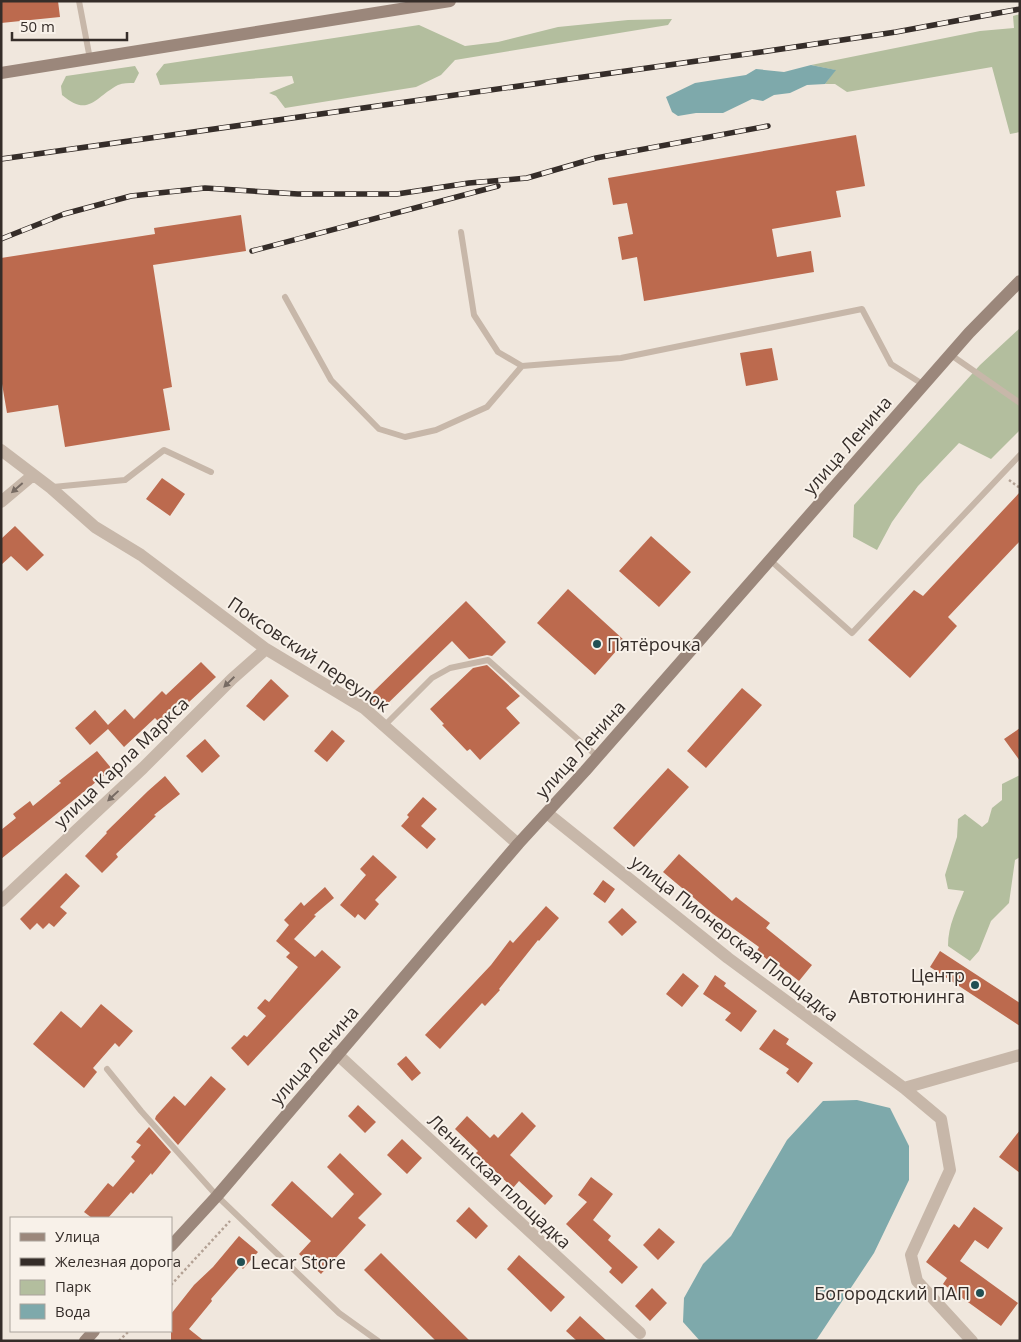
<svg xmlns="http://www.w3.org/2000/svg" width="1021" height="1342" viewBox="0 0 1021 1342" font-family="'Open Sans',sans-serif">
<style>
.green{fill:#b3be9e}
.water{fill:#7ea9ab}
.building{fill:#bc6a4e}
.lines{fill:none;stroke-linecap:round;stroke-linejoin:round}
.path{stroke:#b3a194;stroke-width:2.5;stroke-dasharray:2.5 2.5;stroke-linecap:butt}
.lane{stroke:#c7b7a9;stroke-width:6}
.street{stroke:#c7b7a9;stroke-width:12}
.secondary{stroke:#9b877b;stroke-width:12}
.rail-casing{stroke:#352d29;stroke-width:5.5}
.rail{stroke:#f8f1e9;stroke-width:4;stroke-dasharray:11;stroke-linecap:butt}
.oneway{fill:#776b63}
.poi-dot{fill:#214f53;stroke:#f8f1e9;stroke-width:2}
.labels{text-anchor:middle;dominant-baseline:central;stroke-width:4;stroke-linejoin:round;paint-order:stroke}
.street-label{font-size:18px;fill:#352d29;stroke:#f8f1e9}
.poi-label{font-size:18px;fill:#352d29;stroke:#f8f1e9;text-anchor:start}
</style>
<rect width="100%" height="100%" fill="#f0e7dd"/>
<path class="green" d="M 1020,14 L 1020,132 L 1010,134 L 992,67 L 847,92 L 835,84 L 825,84 L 835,70 L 811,65 L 980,31 L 1014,28 L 1013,16 Z
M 672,19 L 668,25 L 455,60 L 441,75 L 416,87 L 285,108 L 276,96 L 269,93 L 294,83 L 292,76 L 160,85 L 156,74 L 164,64 L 419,25 L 465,46 L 498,42 L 558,27 L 628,20 Z
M 135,66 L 139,73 L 134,83 C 129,83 123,83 118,85 C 95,97 89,118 62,95 L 61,86 L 66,76 Z
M 1020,328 L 1020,430 L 991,459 L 959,443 L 918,486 L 892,522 L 877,550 L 853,537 L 854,505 L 980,365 Z
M 1020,775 L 1020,857 L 1015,860 L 1009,903 L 991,921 L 979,951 L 970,961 L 948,946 C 948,925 957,909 964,891 L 948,889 L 945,875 L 957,837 L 958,819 L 965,814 L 982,827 L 988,822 L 992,808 L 1002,800 L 1002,784 Z"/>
<path class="water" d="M 811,65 L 836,70 L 825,84 L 807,85 L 790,93 L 774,95 L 763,101 L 752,99 L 723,113 L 696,113 L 678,116 L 672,112 L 666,97 L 695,83 L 746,75 L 756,69 L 784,72 Z
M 857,1100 L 890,1108 L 909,1146 L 909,1180 L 874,1253 L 817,1339 L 814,1341 L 700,1341 L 683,1322 L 684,1298 L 703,1264 L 731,1236 L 787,1140 L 823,1101 Z"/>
<path class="building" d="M 1,1 L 58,1 L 60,17 L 1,23 Z
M 856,135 L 865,186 L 836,191 L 841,217 L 772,229 L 777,257 L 811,251 L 814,272 L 644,301 L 637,257 L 622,260 L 618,237 L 633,234 L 627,203 L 613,205 L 608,178 Z
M 241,215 L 246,251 L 153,265 L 172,387 L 163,389 L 170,430 L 65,447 L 58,405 L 7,413 L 1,378 L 1,258 L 155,234 L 154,228 Z
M 772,348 L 778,380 L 746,386 L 740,353 Z
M 162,478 L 185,494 L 170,516 L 146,499 Z
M 1020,492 L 1020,541 L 948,617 L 957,626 L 910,678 L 868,640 L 914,590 L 923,596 Z
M 15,526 L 44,555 L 27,571 L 11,556 L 1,565 L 1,539 Z
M 651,536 L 691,572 L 659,607 L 619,571 Z
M 568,589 L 625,641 L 595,675 L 537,623 Z
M 466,601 L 506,642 L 492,656 L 487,655 L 469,659 L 452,641 L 381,710 L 368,697 Z
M 201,662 L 216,677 L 189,702 L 187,699 L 161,724 L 155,718 L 124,747 L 108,729 L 90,745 L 75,728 L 95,710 L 108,725 L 125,709 L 134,719 L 162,691 L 166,695 Z
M 487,665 L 520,696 L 506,708 L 520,723 L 480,760 L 470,749 L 467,751 L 442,725 L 444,724 L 430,709 L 473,668 Z
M 271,679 L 289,696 L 264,721 L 246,706 Z
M 742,688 L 762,705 L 706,768 L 687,751 Z
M 1020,728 L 1020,761 L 1004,739 Z
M 332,730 L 345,741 L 327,762 L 314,751 Z
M 205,739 L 220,756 L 202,773 L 186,756 Z
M 97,751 L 112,769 L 1,859 L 1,830 L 16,818 L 13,814 L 30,801 L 33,806 L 61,783 L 59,781 Z
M 668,768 L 689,787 L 634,847 L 613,828 Z
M 165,776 L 180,794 L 154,815 L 156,816 L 116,854 L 118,857 L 102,873 L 85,856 L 107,833 L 106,832 L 148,791 Z
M 423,797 L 437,809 L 421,826 L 436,839 L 427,849 L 401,826 L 409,817 L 407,815 Z
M 679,854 L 732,901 L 736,897 L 770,923 L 766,928 L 812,965 L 799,981 L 771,959 L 769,961 L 757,951 L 759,947 L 713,914 L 663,872 Z
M 373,855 L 397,877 L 375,900 L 379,904 L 365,920 L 358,914 L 355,918 L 340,905 L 366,875 L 360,869 Z
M 66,873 L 80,886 L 60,907 L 67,913 L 54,927 L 49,923 L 43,929 L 37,923 L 30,930 L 20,919 Z
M 603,880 L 615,889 L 605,903 L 593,894 Z
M 325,887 L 334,898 L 314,915 L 316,916 L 294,939 L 315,957 L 322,950 L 341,967 L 248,1066 L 231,1048 L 244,1035 L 247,1037 L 266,1016 L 257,1008 L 265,999 L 269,1002 L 298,967 L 286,957 L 290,953 L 276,941 L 289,925 L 284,920 L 301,902 L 304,906 Z
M 546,906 L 559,918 L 539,941 L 538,940 L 499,989 L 500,990 L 485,1006 L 482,1003 L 440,1049 L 425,1035 L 491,965 L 510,940 L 513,943 Z
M 622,908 L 637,922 L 622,936 L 608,922 Z
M 940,951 L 1020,1003 L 1020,1026 L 930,967 Z
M 683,973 L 699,986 L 682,1007 L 666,994 Z
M 715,975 L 726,983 L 724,986 L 757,1011 L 741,1032 L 725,1020 L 731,1013 L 703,994 Z
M 101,1004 L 133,1031 L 119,1047 L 115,1043 L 93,1068 L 97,1072 L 84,1088 L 33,1044 L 61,1011 L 81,1028 Z
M 774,1029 L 789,1039 L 786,1044 L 813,1063 L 798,1083 L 786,1073 L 789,1069 L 759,1049 Z
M 406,1056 L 421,1073 L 412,1081 L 397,1064 Z
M 211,1076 L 226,1089 L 178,1145 L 155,1119 L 156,1116 L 174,1096 L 185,1106 Z
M 358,1105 L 376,1122 L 365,1133 L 348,1116 Z
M 522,1112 L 536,1126 L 510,1155 L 553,1196 L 545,1205 L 519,1181 L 513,1188 L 476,1153 L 478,1151 L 455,1129 L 467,1116 L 490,1138 L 494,1134 L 498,1138 Z
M 149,1127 L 171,1152 L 152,1175 L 151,1173 L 133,1194 L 131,1192 L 108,1218 L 92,1218 L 84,1212 L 108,1183 L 113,1187 L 135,1161 L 131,1157 L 141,1145 L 136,1142 Z
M 1020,1130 L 1020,1173 L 999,1157 Z
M 402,1139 L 422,1158 L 407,1174 L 387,1155 Z
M 340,1153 L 382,1194 L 358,1218 L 366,1225 L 321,1274 L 299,1254 L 311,1241 L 271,1205 L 292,1181 L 332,1218 L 354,1194 L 327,1167 Z
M 591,1177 L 613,1194 L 593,1220 L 611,1236 L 608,1240 L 638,1267 L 622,1284 L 609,1272 L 612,1268 L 566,1224 L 587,1202 L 578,1195 Z
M 469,1207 L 488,1226 L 476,1239 L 456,1221 Z
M 974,1207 L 1003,1228 L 988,1249 L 975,1240 L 960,1261 L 1018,1303 L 1001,1326 L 943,1284 L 947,1278 L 926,1262 L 954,1224 L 959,1228 Z
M 659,1228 L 675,1242 L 658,1260 L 643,1245 Z
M 239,1236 L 258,1252 L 243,1269 L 240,1266 L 211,1299 L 212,1301 L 189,1329 L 204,1341 L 171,1341 L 171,1314 L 194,1285 L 213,1267 Z
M 381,1253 L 470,1341 L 436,1341 L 364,1270 Z
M 519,1255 L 565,1297 L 551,1312 L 507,1269 Z
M 652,1288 L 667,1303 L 650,1321 L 635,1306 Z
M 580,1316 L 607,1341 L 577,1341 L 566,1331 Z"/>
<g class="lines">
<path class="path" d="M 1009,480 L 1020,488
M 171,1285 L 230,1221
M 119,1341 L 129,1331"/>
<path class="lane" d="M 79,1 L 90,59
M 461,232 L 474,315 L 498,352 L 522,366 L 621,358 L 862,309 L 891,364 L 924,385
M 285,297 L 331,380 L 379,429 L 405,437 L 436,430 L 487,407 L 522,366
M 951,355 L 1020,403
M 53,487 L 125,480 L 164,450 L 211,472
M 770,560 L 852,633 L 1020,455
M 384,726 L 432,678 L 450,668 L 488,660 L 598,757
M 107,1069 L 141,1111 L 217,1196 L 339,1313 L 378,1341"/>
<path class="street" d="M 1,450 L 51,488 L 95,527 L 141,555 L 266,649 L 364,708 L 518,844
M 1,502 L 33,475
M 547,813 L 728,958 L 904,1088 L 941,1119 L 950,1170 L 911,1255 L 917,1281 L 972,1341
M 1,901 L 143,768 L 232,679 L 266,649
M 337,1054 L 640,1333
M 904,1088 L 1020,1055"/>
<path class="secondary" d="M 1,73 L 450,1
M 171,1246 L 217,1196 L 518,844 L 585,771 L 969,333 L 1020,281
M 85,1341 L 94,1331"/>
<g class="rail-casing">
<path id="rail" d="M 1,159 L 761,52 L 896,32 L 1020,9
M 1,239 L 64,214 L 131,196 L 205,188 L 298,194 L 397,194 L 469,183 L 527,178 L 596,158 L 768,126
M 252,251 L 498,186"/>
</g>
<use href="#rail" class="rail"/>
</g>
<defs><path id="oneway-solid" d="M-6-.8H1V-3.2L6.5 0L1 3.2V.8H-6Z" transform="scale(1.25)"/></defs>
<g class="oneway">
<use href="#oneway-solid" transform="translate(17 488) rotate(139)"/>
<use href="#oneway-solid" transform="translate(229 682) rotate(136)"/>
<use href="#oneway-solid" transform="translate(113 796) rotate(137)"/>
</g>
<g class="poi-dot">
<circle cx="597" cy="644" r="5"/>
<circle cx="975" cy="985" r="5"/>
<circle cx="241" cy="1262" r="5"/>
<circle cx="980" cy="1293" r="5"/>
</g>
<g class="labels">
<g class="street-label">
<text transform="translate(847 445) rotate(-49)">улица Ленина</text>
<text transform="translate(309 654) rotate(34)">Поксовский переулок</text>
<text transform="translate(580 749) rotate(-48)">улица Ленина</text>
<text transform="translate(121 762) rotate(-44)">улица Карла Маркса</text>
<text transform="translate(735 938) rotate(38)">улица Пионерская Площадка</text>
<text transform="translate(314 1055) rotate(-49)">улица Ленина</text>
<text transform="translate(500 1181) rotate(43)">Ленинская площадка</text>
</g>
<g class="poi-label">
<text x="607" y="644">Пятёрочка</text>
<text x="965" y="975" text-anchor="end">Центр<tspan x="965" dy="21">Автотюнинга</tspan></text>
<text x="251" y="1262">Lecar Store</text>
<text x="970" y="1293" text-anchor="end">Богородский ПАП</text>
</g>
</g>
<rect width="1021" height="1342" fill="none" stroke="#352d29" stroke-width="5"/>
<rect x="10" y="1217" width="162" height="115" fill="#f8f1e9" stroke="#aaa39c"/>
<rect x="20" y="1233" width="25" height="8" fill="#9b877b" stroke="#aaa39c"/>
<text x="55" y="1242" font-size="15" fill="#352d29">Улица</text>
<rect x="20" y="1258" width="25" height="8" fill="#352d29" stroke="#aaa39c"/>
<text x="55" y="1267" font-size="15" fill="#352d29">Железная дорога</text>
<rect x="20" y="1280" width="25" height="15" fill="#b3be9e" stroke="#aaa39c"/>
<text x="55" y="1292" font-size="15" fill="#352d29">Парк</text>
<rect x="20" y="1304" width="25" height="15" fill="#7ea9ab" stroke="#aaa39c"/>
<text x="55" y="1317" font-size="15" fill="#352d29">Вода</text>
<path d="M12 32v8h115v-8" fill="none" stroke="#352d29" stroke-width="2.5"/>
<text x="20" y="32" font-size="15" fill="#352d29" stroke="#f8f1e9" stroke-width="4" paint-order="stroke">50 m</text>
</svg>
